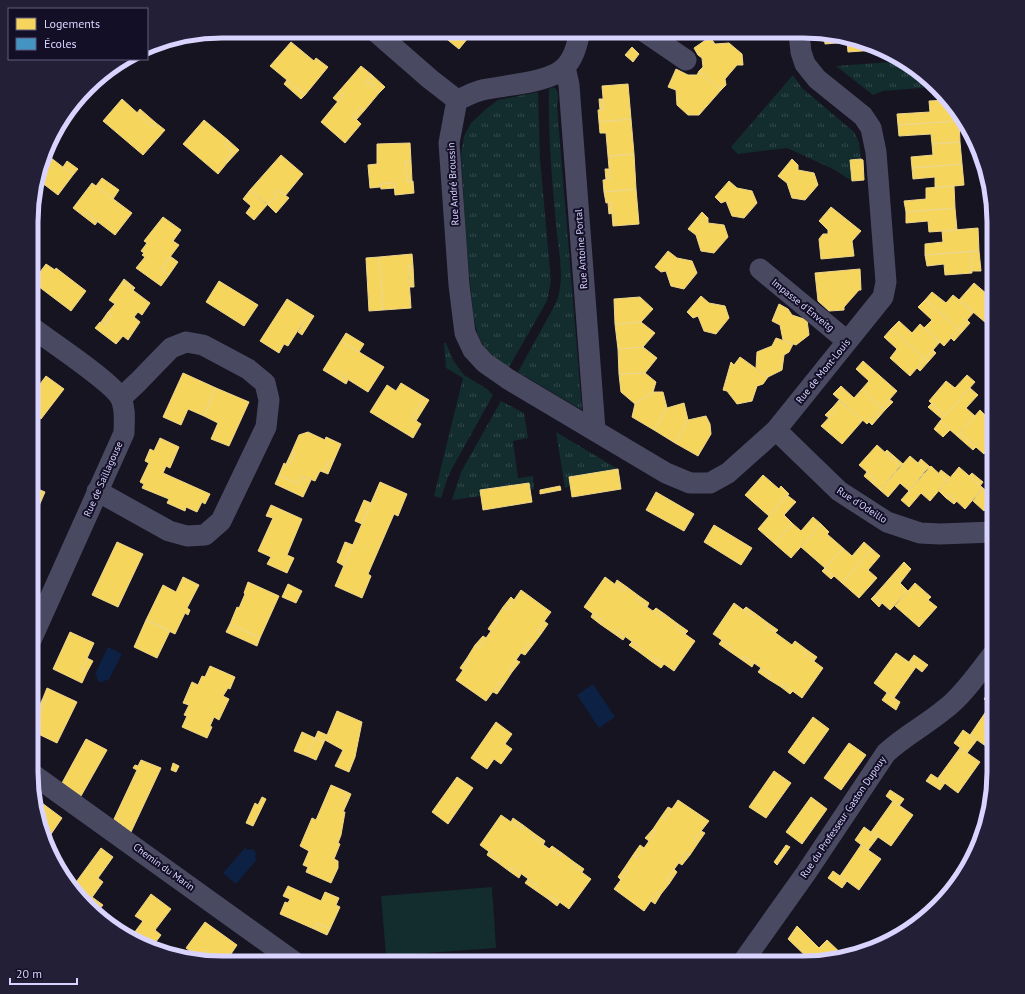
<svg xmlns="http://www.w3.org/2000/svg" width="1025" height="994" viewBox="0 0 1025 994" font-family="'PT Sans',sans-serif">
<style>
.grass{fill:url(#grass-tufts)}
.pitch{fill:#132c2d}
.water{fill:#0d2144}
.homes{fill:#f6d55c;stroke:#edd58d}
.schools{fill:#4393c3;stroke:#70a6d5}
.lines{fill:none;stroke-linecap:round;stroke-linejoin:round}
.street{stroke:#4a4962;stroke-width:21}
.labels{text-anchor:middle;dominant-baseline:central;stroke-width:4;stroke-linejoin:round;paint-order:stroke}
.street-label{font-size:10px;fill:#d9d4ff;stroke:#130f26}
.rim{fill:none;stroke:#d9d4ff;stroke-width:5}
</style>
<defs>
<pattern id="grass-tufts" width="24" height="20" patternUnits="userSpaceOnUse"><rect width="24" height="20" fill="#132c2d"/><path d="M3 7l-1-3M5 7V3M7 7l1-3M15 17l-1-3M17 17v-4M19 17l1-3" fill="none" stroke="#354a4c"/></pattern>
</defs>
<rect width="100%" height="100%" fill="#161421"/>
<path class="grass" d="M 904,61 L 934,87 L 883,91 L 873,95 L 836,66 Z
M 793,75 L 802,88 L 854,132 L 859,142 L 861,159 L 850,160 L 852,181 L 833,169 L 787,148 L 738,154 L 731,147 Z
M 554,87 C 560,92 558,99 557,106 L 582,410 L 518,372 L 556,303 C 566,278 558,251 556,224 C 552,179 548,134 549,89 Z
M 538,92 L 540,159 L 551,281 L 547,301 L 509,367 C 498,360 489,354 482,343 C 473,328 473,308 471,292 C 466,246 464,200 461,154 L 464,136 L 471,123 L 486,109 L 498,100 Z
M 444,343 L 446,343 L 453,360 L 464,375 L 487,389 L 493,395 L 449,474 L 441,498 L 434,496 L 463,378 L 446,368 Z
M 501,401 L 524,413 L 528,438 L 513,441 L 518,478 L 533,476 L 534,489 L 530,490 L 529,483 L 480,490 L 481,496 L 452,500 L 461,472 Z
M 556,432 L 618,469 L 569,477 L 570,486 L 565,488 Z"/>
<path class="pitch" d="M 492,887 L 496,948 L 386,956 L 381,896 Z"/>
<path class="water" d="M 108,647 L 122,654 L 108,681 L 106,680 L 102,682 L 99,682 L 97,678 L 97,676 L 95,674 Z
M 593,684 L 615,717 L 599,728 L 577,695 Z
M 245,848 L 247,850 L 252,849 L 254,850 L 256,854 L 255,857 L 257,859 L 236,884 L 223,873 Z"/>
<path class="homes" d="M 438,32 L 473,32 L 459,49 Z
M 490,32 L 519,32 L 519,34 L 491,38 Z
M 824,33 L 828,33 L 876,49 L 876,50 L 848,52 L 847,42 L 825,44 Z
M 710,37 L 715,44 L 729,43 L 742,54 L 743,65 L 737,65 L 725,79 L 726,85 L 721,90 L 699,71 L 703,67 L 702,58 L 698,55 L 694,48 Z
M 291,42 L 314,61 L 316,58 L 328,67 L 305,95 L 270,66 Z
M 632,47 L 639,54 L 633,62 L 625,55 Z
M 361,66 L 372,75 L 366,82 L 369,84 L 370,82 L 374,85 L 373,87 L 379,93 L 364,111 L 360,107 L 353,116 L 361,124 L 345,143 L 321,122 L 344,94 L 340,90 Z
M 676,69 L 688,75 L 697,75 L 699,71 L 721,90 L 699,115 L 688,115 L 677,105 L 676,90 L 668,87 Z
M 372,75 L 385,87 L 379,93 L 373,87 L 374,85 L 370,82 L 369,84 L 366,82 Z
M 287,80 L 305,95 L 301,99 L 284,84 Z
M 628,84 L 631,119 L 599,122 L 598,110 L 604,109 L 602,86 Z
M 340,90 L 344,94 L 338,102 L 333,98 Z
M 122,99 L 153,127 L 156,123 L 165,130 L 143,155 L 103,121 Z
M 599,99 L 603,99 L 604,109 L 600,110 Z
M 948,100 L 954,105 L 958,112 L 959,121 L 898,125 L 897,114 L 930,112 L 929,101 Z
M 360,107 L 364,111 L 356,120 L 353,116 Z
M 140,109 L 156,123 L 153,127 L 137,113 Z
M 631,119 L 634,154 L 608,156 L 606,133 L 600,133 L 599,122 Z
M 204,120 L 228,140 L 225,145 L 233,152 L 225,161 L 227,163 L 218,174 L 183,144 Z
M 959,121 L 960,142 L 932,144 L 931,134 L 899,136 L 898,125 Z
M 228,140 L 239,150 L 227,163 L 225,161 L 233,152 L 225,145 Z
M 960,142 L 962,164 L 912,168 L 911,157 L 933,155 L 932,144 Z
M 410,143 L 411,161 L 405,162 L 407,182 L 413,181 L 414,193 L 395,195 L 394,183 L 380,184 L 380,187 L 370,188 L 368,165 L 377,164 L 377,144 Z
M 46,154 L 73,175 L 58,195 L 37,179 Z
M 634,154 L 636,189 L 604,192 L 603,180 L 610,179 L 608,156 Z
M 281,155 L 303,174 L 285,196 L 278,190 L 276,193 L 276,196 L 268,205 L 250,190 Z
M 792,159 L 798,165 L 798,170 L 814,173 L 818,185 L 805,200 L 792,198 L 787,183 L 778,176 Z
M 861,159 L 863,160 L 864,180 L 852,181 L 850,160 Z
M 67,161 L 78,169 L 73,175 L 63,167 Z
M 411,161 L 412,181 L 407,182 L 405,162 Z
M 962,164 L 964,185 L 935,188 L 935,177 L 913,179 L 912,168 Z
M 605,169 L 609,169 L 610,179 L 606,180 Z
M 102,178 L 119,190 L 113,199 L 96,186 Z
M 729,181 L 737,188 L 752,191 L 757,203 L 744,218 L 732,216 L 726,201 L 721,203 L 715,197 Z
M 92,183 L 132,213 L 115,235 L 85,212 L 82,215 L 73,208 Z
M 394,183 L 395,188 L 381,189 L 380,184 Z
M 954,186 L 955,208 L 906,212 L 904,201 L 926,199 L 926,188 Z
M 636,189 L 639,224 L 613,226 L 611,202 L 606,203 L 604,192 Z
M 250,190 L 267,205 L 254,220 L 246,213 L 251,206 L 243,199 Z
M 278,190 L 289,198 L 276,213 L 268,205 L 276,196 L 276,193 Z
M 611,202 L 612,213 L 609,214 L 608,203 Z
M 831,207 L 861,231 L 852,241 L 854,256 L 821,259 L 819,239 L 823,234 L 828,234 L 828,230 L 819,221 Z
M 955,208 L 957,230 L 929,232 L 928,221 L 906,223 L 906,212 Z
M 85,212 L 98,221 L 95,225 L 82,215 Z
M 702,212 L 708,218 L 708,223 L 724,225 L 728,237 L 714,253 L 701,251 L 696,235 L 688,229 Z
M 163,217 L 181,230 L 173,241 L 179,245 L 161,269 L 169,275 L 161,286 L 136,268 L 145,257 L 142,255 L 144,253 L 141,251 L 147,243 L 144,241 Z
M 978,228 L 979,251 L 925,255 L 925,244 L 943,242 L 942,231 Z
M 668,251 L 677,258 L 692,261 L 697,273 L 684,289 L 671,286 L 666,271 L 661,272 L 655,267 Z
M 971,251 L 972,273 L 945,275 L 944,264 L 927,266 L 925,255 Z
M 971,251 L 979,251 L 981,271 L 972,271 Z
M 412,254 L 413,266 L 408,266 L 411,308 L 383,310 L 379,257 Z
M 170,256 L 178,262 L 169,275 L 161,269 Z
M 379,257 L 383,310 L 369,311 L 366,258 Z
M 46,264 L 55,270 L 56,268 L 86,291 L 71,311 L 34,283 L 34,280 Z
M 408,266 L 413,266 L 414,287 L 410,287 Z
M 860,269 L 861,290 L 859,290 L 844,307 L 844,310 L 829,311 L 818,301 L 815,273 Z
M 124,279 L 135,288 L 133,290 L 122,282 Z
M 219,281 L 258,305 L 244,326 L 206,302 Z
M 122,282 L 150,303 L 142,315 L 138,312 L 134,317 L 140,322 L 128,340 L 123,336 L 116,344 L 95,328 L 100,322 L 105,325 L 112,315 L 108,312 L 115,304 L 109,300 Z
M 974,283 L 994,300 L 987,310 L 994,316 L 993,329 L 959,300 Z
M 932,292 L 946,303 L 953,295 L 974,312 L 959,329 L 925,300 Z
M 701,296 L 709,303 L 725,306 L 729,318 L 716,334 L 704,331 L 698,316 L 693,318 L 687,312 Z
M 640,297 L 653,309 L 641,322 L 615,324 L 614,299 Z
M 287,299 L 309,313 L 288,346 L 284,344 L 279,353 L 260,341 Z
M 925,300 L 959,329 L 944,346 L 924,328 L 932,320 L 918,307 Z
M 779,304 L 788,309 L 792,315 L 807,320 L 809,335 L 796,345 L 783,340 L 780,325 L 772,321 Z
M 108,312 L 112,315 L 105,325 L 101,322 Z
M 309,313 L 314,316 L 302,335 L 298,332 Z
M 967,320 L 970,323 L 962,332 L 959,329 Z
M 899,321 L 912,333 L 920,324 L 940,342 L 925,359 L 891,329 Z
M 641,322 L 655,333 L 643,347 L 618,349 L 615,324 Z
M 891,329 L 925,359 L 910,376 L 890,358 L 897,349 L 884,337 Z
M 959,329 L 962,332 L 954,341 L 951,338 Z
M 346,333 L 364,344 L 359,352 L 341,341 Z
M 776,338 L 793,344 L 789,352 L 784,355 L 782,370 L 768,377 L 756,368 L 757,352 L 772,346 Z
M 341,341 L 384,367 L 368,392 L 336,372 L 333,376 L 323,370 Z
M 643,347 L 657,358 L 645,373 L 619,374 L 618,349 Z
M 933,350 L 936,353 L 928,362 L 925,359 Z
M 740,357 L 768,377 L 763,384 L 757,386 L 752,401 L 737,404 L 727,391 L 723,390 L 731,362 L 734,365 Z
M 925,359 L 928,362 L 920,371 L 917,368 Z
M 863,361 L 897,391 L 882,408 L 862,389 L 869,381 L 856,369 Z
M 336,372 L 348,380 L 346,384 L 333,376 Z
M 183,373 L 216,388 L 204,416 L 188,409 L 181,425 L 163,417 Z
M 645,373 L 656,382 L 653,392 L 635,404 L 621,392 L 619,374 Z
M 967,375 L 975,382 L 945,416 L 929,401 L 946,381 L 955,388 Z
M 46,376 L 64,389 L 41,419 L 33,414 L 34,385 L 37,388 Z
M 401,383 L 424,397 L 412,418 L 421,424 L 413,438 L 370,412 L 387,385 L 396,391 Z
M 841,386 L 854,398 L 862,389 L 882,408 L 867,424 L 833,394 Z
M 216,388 L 249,402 L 229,446 L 211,439 L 218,423 L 204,416 Z
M 970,388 L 978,395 L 966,408 L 975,416 L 957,436 L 940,421 Z
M 653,392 L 663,392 L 667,408 L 654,430 L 632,417 L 635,404 Z
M 424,397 L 429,400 L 416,421 L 412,418 Z
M 889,399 L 893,402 L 885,410 L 882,408 Z
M 839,400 L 863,420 L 842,444 L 821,426 L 836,410 L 833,407 Z
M 684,403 L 688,420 L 675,443 L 654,430 L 667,408 Z
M 932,403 L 945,416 L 942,419 L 928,407 Z
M 833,407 L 836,410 L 829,418 L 825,415 Z
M 882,408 L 885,410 L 872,425 L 869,422 Z
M 980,410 L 987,417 L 985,419 L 994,427 L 994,443 L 984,454 L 960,433 Z
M 706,416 L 710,424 L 711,434 L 698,456 L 675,443 L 688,420 Z
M 940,421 L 950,430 L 943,437 L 934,429 Z
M 308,432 L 325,440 L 326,437 L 341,444 L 334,460 L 328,462 L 323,472 L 320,471 L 315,481 L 302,476 L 298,484 L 279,475 L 284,463 L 287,465 L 291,463 L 295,453 L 292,451 L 299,435 Z
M 960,433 L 976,447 L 973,450 L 957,436 Z
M 160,438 L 179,447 L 170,468 L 166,466 L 163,473 L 210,494 L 205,504 L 202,502 L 197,512 L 186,507 L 185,511 L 167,503 L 169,499 L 142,488 L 144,484 L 140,482 L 149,463 L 145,461 L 150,449 L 154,451 Z
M 877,445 L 900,466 L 880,490 L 872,483 L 875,479 L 859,465 Z
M 887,450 L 903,464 L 900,466 L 885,452 Z
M 292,451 L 295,453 L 291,463 L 287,465 L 286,464 Z
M 910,456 L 926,470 L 909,491 L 900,483 L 888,497 L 880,490 Z
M 921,459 L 930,467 L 926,470 L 918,463 Z
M 334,460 L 328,474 L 323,472 L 328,462 Z
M 931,466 L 947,481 L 930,501 L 921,493 L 909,507 L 901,500 Z
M 959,467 L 983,488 L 965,509 L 949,494 L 946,498 L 939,491 Z
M 618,469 L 621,489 L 572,497 L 569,477 Z
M 941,470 L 950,477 L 947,481 L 939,473 Z
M 867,472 L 875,479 L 872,483 L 864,476 Z
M 972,473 L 983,482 L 980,486 L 969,476 Z
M 279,475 L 298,484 L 302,476 L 311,480 L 303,497 L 275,484 Z
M 763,475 L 779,489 L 781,486 L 789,494 L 769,516 L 745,495 Z
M 380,482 L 407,494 L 398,516 L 394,514 L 368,574 L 371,576 L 362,598 L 335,586 Z
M 529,483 L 532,502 L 483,510 L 480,490 Z
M 560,486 L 561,490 L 540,494 L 540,490 Z
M 33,487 L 45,492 L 33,520 L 33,509 L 37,500 L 33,499 Z
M 983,488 L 994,497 L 994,499 L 984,511 L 973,501 Z
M 656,492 L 694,514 L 684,531 L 646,510 Z
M 949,494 L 957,501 L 954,504 L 946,498 Z
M 787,495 L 796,502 L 784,515 L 792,523 L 775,544 L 758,529 Z
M 364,500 L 371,503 L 362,524 L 355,521 Z
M 271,505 L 302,519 L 287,555 L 294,558 L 287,573 L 267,564 L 271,557 L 258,551 L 273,518 L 266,516 Z
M 813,517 L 821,524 L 791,558 L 775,544 L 792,523 L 801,531 Z
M 821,524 L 829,532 L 827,534 L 843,548 L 825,568 L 801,547 Z
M 714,525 L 752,548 L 741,565 L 704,542 Z
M 117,542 L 143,554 L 118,607 L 92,595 Z
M 345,542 L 353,545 L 344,566 L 337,562 Z
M 864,542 L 872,549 L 842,583 L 825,568 L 843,548 L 852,556 Z
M 872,549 L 880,556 L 868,570 L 877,578 L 859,598 L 842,583 Z
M 904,562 L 911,569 L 900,583 L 908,591 L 890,610 L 874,596 Z
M 825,568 L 834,576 L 831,579 L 822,571 Z
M 183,577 L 199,585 L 187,608 L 190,610 L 188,615 L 185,613 L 175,634 L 146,620 L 163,585 L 176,592 Z
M 605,577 L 624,591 L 627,587 L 639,596 L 637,600 L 663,618 L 666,615 L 678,624 L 675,627 L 695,641 L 674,671 L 654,657 L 651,661 L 639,652 L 642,649 L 615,629 L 613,633 L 600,624 L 603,621 L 584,607 Z
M 617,580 L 627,587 L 624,591 L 615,584 Z
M 248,582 L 279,596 L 260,638 L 230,624 L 237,607 L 239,608 L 245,594 L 244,593 Z
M 915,583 L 931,597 L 928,600 L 937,607 L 919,627 L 895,606 Z
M 288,584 L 302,591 L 296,603 L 282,597 Z
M 521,590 L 551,612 L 537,631 L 541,634 L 532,646 L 528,643 L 509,670 L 512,672 L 504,684 L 500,682 L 486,701 L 456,680 L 470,660 L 467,658 L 475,645 L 479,648 L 498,621 L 495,619 L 503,607 L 507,610 Z
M 639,596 L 649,603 L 647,607 L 637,600 Z
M 874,596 L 882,603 L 879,607 L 871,599 Z
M 511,597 L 514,600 L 507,610 L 503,607 Z
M 734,603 L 753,617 L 756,614 L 768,623 L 766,626 L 792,645 L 795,641 L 807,650 L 804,654 L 823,668 L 802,698 L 783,684 L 781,687 L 768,679 L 771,675 L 744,656 L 742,660 L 729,651 L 732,647 L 713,634 Z
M 746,607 L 756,614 L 753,617 L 743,610 Z
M 656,608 L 666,615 L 663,618 L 653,611 Z
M 593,613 L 603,621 L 600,624 L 591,617 Z
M 495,619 L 498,621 L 491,631 L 488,629 Z
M 146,620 L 170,631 L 157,658 L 134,647 Z
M 544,621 L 548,624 L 541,634 L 537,631 Z
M 768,623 L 778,630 L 775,633 L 766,626 Z
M 230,624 L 260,638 L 257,646 L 226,632 Z
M 678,624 L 688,631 L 685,634 L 675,627 Z
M 615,629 L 625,637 L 623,640 L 613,633 Z
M 70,632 L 94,643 L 82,669 L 87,672 L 82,683 L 53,669 Z
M 483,636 L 486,638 L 479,648 L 475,645 Z
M 722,640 L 732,647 L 729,651 L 719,644 Z
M 632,642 L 642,649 L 639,652 L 629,645 Z
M 528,643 L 532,646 L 525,655 L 521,653 Z
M 807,650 L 817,657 L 814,661 L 804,654 Z
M 896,653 L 916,667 L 894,698 L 874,683 Z
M 914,655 L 928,665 L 922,672 L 909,662 Z
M 744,656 L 754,663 L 752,667 L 742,660 Z
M 654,657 L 664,664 L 661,668 L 651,661 Z
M 87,658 L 93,661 L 87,672 L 82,669 Z
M 467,658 L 470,660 L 463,670 L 460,668 Z
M 516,660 L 520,662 L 512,672 L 509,670 Z
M 210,666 L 235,677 L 230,689 L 228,688 L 223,696 L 229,699 L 219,720 L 214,717 L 210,726 L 212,727 L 207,738 L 182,727 L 187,716 L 184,715 L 189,705 L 183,703 L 192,682 L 198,685 L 202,676 L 205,677 Z
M 761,668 L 771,675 L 768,679 L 758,672 Z
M 500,682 L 504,684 L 497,694 L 493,692 Z
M 783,684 L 793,691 L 790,694 L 781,687 Z
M 47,688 L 77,702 L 57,743 L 32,731 L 46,700 L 43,698 Z
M 991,690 L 994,692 L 994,743 L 990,749 L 970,735 L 991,704 L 984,699 Z
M 887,693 L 900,702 L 896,710 L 882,700 Z
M 43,698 L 46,700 L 40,713 L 37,711 Z
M 337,711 L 362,722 L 355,757 L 349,772 L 335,766 L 343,750 L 325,740 Z
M 813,717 L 829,729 L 804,764 L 788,752 Z
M 496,722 L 512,734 L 505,744 L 512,749 L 501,764 L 494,759 L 487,769 L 471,758 Z
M 963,730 L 977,740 L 967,753 L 954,743 Z
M 318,731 L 327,735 L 324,742 L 315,738 Z
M 302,732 L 315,738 L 307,756 L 294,751 Z
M 315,738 L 324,742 L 316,760 L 307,756 Z
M 86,739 L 107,750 L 81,796 L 62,783 Z
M 849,743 L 866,755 L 841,790 L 824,778 Z
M 960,748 L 980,762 L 958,793 L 938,778 Z
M 141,760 L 161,768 L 131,832 L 114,819 L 137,770 L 133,768 L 135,765 L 138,766 Z
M 173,763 L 179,766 L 176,772 L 171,770 Z
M 774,771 L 791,783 L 766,818 L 749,807 Z
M 931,774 L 945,783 L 940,790 L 926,781 Z
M 457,777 L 473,788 L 448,824 L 432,812 Z
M 331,785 L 347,792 L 343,799 L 348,801 L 343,812 L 345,812 L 341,835 L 338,843 L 340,844 L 334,859 L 338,861 L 338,868 L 331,883 L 306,872 L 308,867 L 303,865 L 309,851 L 300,846 L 312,818 L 316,820 Z
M 890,790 L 904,799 L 899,806 L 886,796 Z
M 347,792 L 351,794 L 348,801 L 343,799 Z
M 34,797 L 62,818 L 45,843 Z
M 262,797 L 266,799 L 253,826 L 246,823 L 255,803 L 258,805 Z
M 811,797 L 827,809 L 802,844 L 786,832 Z
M 678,800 L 709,821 L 694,840 L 698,843 L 690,855 L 686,853 L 667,879 L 669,884 L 661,894 L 658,891 L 644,911 L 614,889 L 628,870 L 625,867 L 633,855 L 637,858 L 656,831 L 653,829 L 661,817 L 665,819 Z
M 893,801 L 913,815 L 891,846 L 871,832 Z
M 668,807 L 672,809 L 665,819 L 661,817 Z
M 501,815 L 521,829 L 523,825 L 535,834 L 533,837 L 559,856 L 562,853 L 574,862 L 572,865 L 591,879 L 569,909 L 550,895 L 548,899 L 535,890 L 538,886 L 512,867 L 509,871 L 497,862 L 499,859 L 480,845 Z
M 513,818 L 523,825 L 521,829 L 511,822 Z
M 864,827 L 878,837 L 868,850 L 855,840 Z
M 653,829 L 656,831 L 649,841 L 645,838 Z
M 701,831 L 705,833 L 698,843 L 694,840 Z
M 535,834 L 545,841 L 543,845 L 533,837 Z
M 640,845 L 644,848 L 637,858 L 633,855 Z
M 786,845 L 790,847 L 777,865 L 774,862 Z
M 861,845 L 881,859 L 859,890 L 840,876 Z
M 552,846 L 562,853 L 559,856 L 549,849 Z
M 101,848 L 113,857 L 98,878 L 103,882 L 88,903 L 71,889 Z
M 489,851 L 499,859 L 497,862 L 487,855 Z
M 686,853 L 690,855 L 682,865 L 679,863 Z
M 574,862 L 584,869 L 582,872 L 572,865 Z
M 512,867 L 521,874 L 519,878 L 509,871 Z
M 625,867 L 628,870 L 621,880 L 618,877 Z
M 958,868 L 962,871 L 939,900 L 937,899 Z
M 674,869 L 677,872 L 669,884 L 667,879 Z
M 833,871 L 847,881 L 842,888 L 828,878 Z
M 62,874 L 75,883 L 71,889 Z
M 528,879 L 538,886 L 535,890 L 525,883 Z
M 288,886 L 321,901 L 325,892 L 339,898 L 336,905 L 340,907 L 330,929 L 317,923 L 314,929 L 280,914 L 285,902 L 288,903 L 290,899 L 283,896 Z
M 658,891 L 661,894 L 655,904 L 651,901 Z
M 151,894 L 171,909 L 155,930 L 161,935 L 152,947 L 140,944 L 131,937 L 143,921 L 135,916 Z
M 550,895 L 560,902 L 557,906 L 548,899 Z
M 92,897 L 103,905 L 98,911 L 88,903 Z
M 205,922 L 237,945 L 225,963 L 220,963 L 204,950 L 199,958 L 186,948 Z
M 317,923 L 330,929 L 327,935 L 314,929 Z
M 797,926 L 819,948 L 827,940 L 845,957 L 813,963 L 788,939 Z
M 204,950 L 220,963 L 209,963 L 203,961 L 199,958 Z"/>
<path class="schools" d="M 649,954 L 659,963 L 642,963 Z"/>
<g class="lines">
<path class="street" d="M 375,31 L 430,79 L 457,100
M 580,32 C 577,44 574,59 564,68 C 549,83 504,85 482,90 C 474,92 465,97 457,100 L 449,143 L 459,285 L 465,333 L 473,350 L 485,363 L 508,379 L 666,473 L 690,483 L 710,483 L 728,473 L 776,430 L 883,297 L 886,282 L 876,152 L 871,128 L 863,116 L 817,79 L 805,64 L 801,52 L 799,33
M 645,32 L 686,60
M 565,67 L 569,85 L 595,430
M 760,269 L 847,341
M 776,430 L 839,491 L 887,522 L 920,533 L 940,534 L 994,532
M 97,491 L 169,531 L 187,536 L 205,535 L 221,521 L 266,427 L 269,400 L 265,383 L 248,369 L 203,345 L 186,342 L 171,348 L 138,382 L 121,398
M 32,638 L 124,433 C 124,421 126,410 121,399 C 115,384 50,341 34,329
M 31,773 L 296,963
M 742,963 L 806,873 L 886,753 C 904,736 926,725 945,709 C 963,696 980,670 994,653"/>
</g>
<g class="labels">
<g class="street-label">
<text transform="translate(453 184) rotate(-93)">Rue André Broussin</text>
<text transform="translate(581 249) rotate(-94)">Rue Antoine Portal</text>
<text transform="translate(803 305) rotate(39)">Impasse d'Enveitg</text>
<text transform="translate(823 371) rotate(-51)">Rue de Mont-Louis</text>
<text transform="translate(103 479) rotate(-66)">Rue de Saillagouse</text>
<text transform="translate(862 505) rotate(33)">Rue d'Odeillo</text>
<text transform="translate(843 817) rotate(-56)">Rue du Professeur Gaston Dupouy</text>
<text transform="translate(164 867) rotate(36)">Chemin du Marin</text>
</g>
</g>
<path d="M0 0H1025V994H0ZM222 38H803A184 184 0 0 1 987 222V772A184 184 0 0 1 803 956H222A184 184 0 0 1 38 772V222A184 184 0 0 1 222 38Z" fill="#231f37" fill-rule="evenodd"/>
<path class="rim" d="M222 38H803A184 184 0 0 1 987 222V772A184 184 0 0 1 803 956H222A184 184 0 0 1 38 772V222A184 184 0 0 1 222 38Z"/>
<rect x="8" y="8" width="140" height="52" fill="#130f26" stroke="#625e7d"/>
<rect x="16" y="18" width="20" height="12" fill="#f6d55c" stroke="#625e7d"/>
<text x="44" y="28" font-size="12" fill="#d9d4ff">Logements</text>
<rect x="16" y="38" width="20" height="12" fill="#4393c3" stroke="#625e7d"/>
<text x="44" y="48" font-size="12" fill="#d9d4ff">Écoles</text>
<path d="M10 978v6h67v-6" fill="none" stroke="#d9d4ff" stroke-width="2"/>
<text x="16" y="978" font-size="12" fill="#d9d4ff" stroke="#130f26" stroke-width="3" paint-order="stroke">20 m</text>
</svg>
